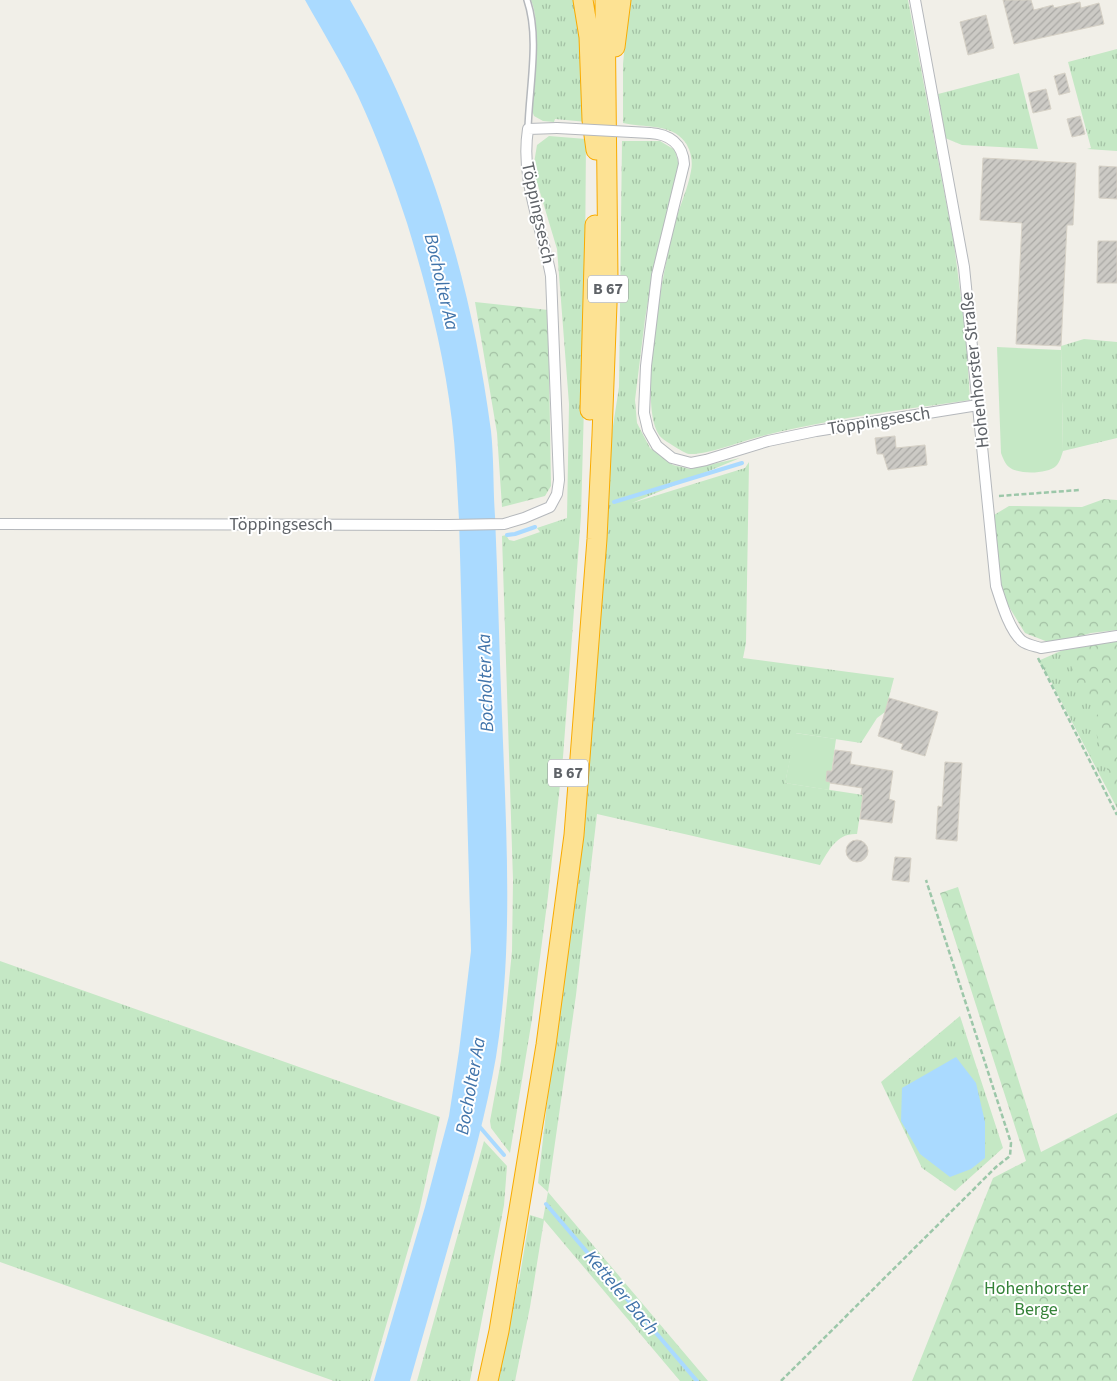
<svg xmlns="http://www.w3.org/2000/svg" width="1117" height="1381" viewBox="0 0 1117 1381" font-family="'Source Sans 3',sans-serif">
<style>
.grass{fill:url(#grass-tufts)}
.forest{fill:url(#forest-crowns)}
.garden{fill:#c5e8c5}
.water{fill:#aadaff}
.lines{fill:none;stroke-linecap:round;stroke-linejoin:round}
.stream{stroke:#aadaff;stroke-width:4}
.building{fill:url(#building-hatch);stroke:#d6d1c6}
.lane-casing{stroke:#b5b8bc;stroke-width:8}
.street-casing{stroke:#b5b8bc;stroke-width:12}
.highway-casing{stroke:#f9ab00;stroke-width:21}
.path{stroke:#9cc7a9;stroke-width:2.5;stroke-dasharray:5 2.5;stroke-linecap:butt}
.lane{stroke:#fff;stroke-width:5}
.street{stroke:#fff;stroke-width:10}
.highway{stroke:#fde293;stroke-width:19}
.street-bridge-casing{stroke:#b5b8bc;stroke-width:12;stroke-linecap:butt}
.street-bridge{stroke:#fff;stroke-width:10}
.labels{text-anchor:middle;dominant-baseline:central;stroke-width:4;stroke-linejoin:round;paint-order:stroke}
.shield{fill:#fff;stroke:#8f9295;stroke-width:1}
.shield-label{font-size:16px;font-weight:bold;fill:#5f6368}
.street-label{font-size:18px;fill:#5f6368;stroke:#fff}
.park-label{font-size:18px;fill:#348238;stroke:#fff}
.water-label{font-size:19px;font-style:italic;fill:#4174aa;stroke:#fff}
</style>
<defs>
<pattern id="grass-tufts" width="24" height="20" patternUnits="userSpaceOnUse" patternTransform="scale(1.25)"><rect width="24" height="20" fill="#c5e8c5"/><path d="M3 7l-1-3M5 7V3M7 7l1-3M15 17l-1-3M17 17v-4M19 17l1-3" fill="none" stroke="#a3c0a4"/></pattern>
<pattern id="forest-crowns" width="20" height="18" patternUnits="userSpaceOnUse" patternTransform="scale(1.25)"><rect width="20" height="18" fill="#c5e8c5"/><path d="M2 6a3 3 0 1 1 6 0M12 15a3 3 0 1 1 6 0" fill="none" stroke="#a3c0a4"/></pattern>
<pattern id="building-hatch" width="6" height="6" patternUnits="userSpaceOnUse" patternTransform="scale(1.25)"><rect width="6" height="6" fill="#cccac5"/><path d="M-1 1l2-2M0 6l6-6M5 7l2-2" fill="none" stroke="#a9a8a4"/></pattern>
</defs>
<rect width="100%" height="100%" fill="#f1efe8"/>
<path class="grass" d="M 531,0 L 578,0 L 587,122 L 555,119 L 554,122 L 543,121 L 534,116 L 531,108 C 533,79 542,26 531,0 Z
M 629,0 L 908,0 L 954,244 L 966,337 L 970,400 C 924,407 878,412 832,421 C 806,426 780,431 755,438 C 737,443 706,455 689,454 C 684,453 667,442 663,439 C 633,417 666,256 675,222 C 680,205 688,188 691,171 C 693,162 691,150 685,142 C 671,123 644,128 623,123 L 623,64 Z
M 1117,49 L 1117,151 L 1087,149 L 1091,148 L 1068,62 Z
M 1019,73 L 1038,149 L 962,145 L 945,138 L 938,94 Z
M 549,136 L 586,139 L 584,406 L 581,516 L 563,757 L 548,896 L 532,1019 L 510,1153 L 491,1128 L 490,1121 L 501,1061 L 512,951 L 513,880 L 502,536 L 506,535 L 509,540 L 514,541 L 540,532 L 537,528 L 567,518 L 569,404 L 557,249 L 533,169 L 537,145 Z
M 622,141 L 660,141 L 675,150 L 679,166 L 655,260 L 645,319 L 635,400 L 637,423 L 650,448 L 673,465 L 690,469 L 740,458 L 632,503 L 745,468 L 749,462 L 746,643 L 743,658 L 894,678 L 885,712 L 877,718 L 861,743 L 796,733 L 785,783 L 863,795 L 857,834 C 837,833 829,850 820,865 L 597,814 L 576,995 L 548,1192 L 708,1381 L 680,1381 L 544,1220 L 530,1307 L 515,1381 L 497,1381 L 520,1275 L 530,1215 L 543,1219 L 548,1192 L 538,1183 L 553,1051 L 586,812 L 609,452 L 619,387 Z
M 1084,339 L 1117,342 L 1117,438 L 1063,451 L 1061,346 Z
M 1117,643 L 1117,808 L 1047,674 L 1038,661 L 1063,650 Z
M 0,961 L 440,1117 L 419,1212 L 370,1381 L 334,1381 L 0,1262 Z
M 960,1016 L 1003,1148 L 955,1191 L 922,1168 L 881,1082 Z
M 484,1141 L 507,1166 L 504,1205 L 470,1381 L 417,1381 Z"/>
<path class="forest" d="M 475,302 L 548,310 L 551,486 L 545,496 L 502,507 L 497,433 Z
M 1104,499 L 1117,500 L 1117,630 L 1091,633 L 1053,644 L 1025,633 L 1006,602 L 1001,586 L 994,515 L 1009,506 L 1082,507 Z
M 1117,640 L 1117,802 L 1092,720 L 1100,712 L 1097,703 L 1080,694 L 1067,652 L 1091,643 Z
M 958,887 L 1041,1152 L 1117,1113 L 1117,1381 L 912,1381 L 993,1178 L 1026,1161 L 940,893 Z"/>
<path class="garden" d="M 997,347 L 1061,350 L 1063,451 C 1061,457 1060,462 1056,466 C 1048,474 1018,475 1009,467 C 1005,464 1003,458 1001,453 Z
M 795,733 L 836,739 L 829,790 L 785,783 Z"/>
<path class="water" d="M 305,0 L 350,0 C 427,132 471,279 491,431 C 494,459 493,488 495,516 C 498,583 499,649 502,716 C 506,829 514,945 496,1057 C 486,1114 471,1168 455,1223 C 440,1276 425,1328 410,1381 L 374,1381 L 425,1207 L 449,1116 L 459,1051 L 471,951 L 459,519 C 457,487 456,454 452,421 C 444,353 427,288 407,223 C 393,180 377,137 358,96 C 342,63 323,32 305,0 Z
M 956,1057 L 976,1083 L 985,1122 L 985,1158 L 971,1169 L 950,1177 L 920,1154 L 901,1121 L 902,1088 Z"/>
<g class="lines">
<path class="stream" d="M 614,502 L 742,463
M 507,535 L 515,534 L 535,527
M 479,1126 L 504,1155
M 546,1204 L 697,1381"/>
</g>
<path class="building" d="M 1003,0 L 1031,0 L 1034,10 L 1053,5 L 1054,8 L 1080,2 L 1081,8 L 1099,3 L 1104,24 L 1014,44 Z
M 986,15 L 994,48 L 968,55 L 960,22 Z
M 1065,73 L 1070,92 L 1059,95 L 1054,76 Z
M 1046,89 L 1051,109 L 1033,113 L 1028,93 Z
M 1080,116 L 1085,134 L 1072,137 L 1067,119 Z
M 983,158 L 1076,163 L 1073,225 L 1067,225 L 1061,346 L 1016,344 L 1022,223 L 980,220 Z
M 1099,166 L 1117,167 L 1117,199 L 1099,198 Z
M 1098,241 L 1117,241 L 1117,283 L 1097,283 Z
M 895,436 L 896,448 L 925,445 L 927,465 L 888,470 L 883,454 L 877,454 L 875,438 Z
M 889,698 L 938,712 L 925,756 L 901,749 L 903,744 L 878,736 Z
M 835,750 L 852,752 L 850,764 L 893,771 L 889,799 L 895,801 L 892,823 L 860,819 L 863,795 L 861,794 L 862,788 L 830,783 L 830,782 L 826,781 L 827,771 L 832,771 Z
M 945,762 L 962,763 L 957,841 L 936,839 L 938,806 L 942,807 Z
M846 851a11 11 0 1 1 22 0a11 11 0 1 1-22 0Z
M 895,857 L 911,858 L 909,882 L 892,880 Z"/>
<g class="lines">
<g class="lane-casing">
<path id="lane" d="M 527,0 C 540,38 529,88 528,129"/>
</g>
<g class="street-casing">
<path id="street" d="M 915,0 L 964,267 L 996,586 C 1001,601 1009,630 1022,641 C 1027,645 1035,646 1041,648 L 1117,636
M 650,133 C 669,134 683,144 684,164 L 657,275 L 646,366 L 644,413 L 648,430 L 657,446 L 672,458 L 691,463 L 706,460 L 768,441 L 816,431 L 978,405
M 0,524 L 449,525 L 504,524 L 524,518 L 550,507 L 557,494 L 559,480 L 551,276 C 542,227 520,180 528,129 L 557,128"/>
</g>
<g class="highway-casing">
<path id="highway" d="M 583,0 L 589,37 L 592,120 L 596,150
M 615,47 L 621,0
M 590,410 L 595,225
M 488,1381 L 499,1331 L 546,1045 L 574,835 L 597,539 L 602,435 L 608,278 L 605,0"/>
</g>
<path class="path" d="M 999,496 L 1079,490
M 1038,658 L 1117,815
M 781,1381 L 996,1167 L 1010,1156 L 1011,1143 L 926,880"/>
<use href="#lane" class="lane"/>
<use href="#street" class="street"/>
<use href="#highway" class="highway"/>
<g class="street-bridge-casing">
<path id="street-bridge" d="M 557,128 L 650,133"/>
</g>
<use href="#street-bridge" class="street-bridge"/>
</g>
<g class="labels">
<g class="shield">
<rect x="588" y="275.5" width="40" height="27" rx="4"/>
<rect x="548" y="759.5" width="40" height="27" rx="4"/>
</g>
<g class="shield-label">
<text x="608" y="289">B 67</text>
<text x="568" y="773">B 67</text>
</g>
<g class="street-label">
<text transform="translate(538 213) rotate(78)">Töppingsesch</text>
<text transform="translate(975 370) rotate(-96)">Hohenhorster Straße</text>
<text transform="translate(879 421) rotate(-9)">Töppingsesch</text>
<text x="281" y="524">Töppingsesch</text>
</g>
<g class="park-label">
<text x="1036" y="1288">Hohenhorster<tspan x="1036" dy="21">Berge</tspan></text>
</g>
<g class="water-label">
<text transform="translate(441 282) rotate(77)">Bocholter Aa</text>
<text transform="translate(486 683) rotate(-92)">Bocholter Aa</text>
<text transform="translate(471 1086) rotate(-80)">Bocholter Aa</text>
<text transform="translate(621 1293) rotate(50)">Ketteler Bach</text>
</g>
</g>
</svg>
